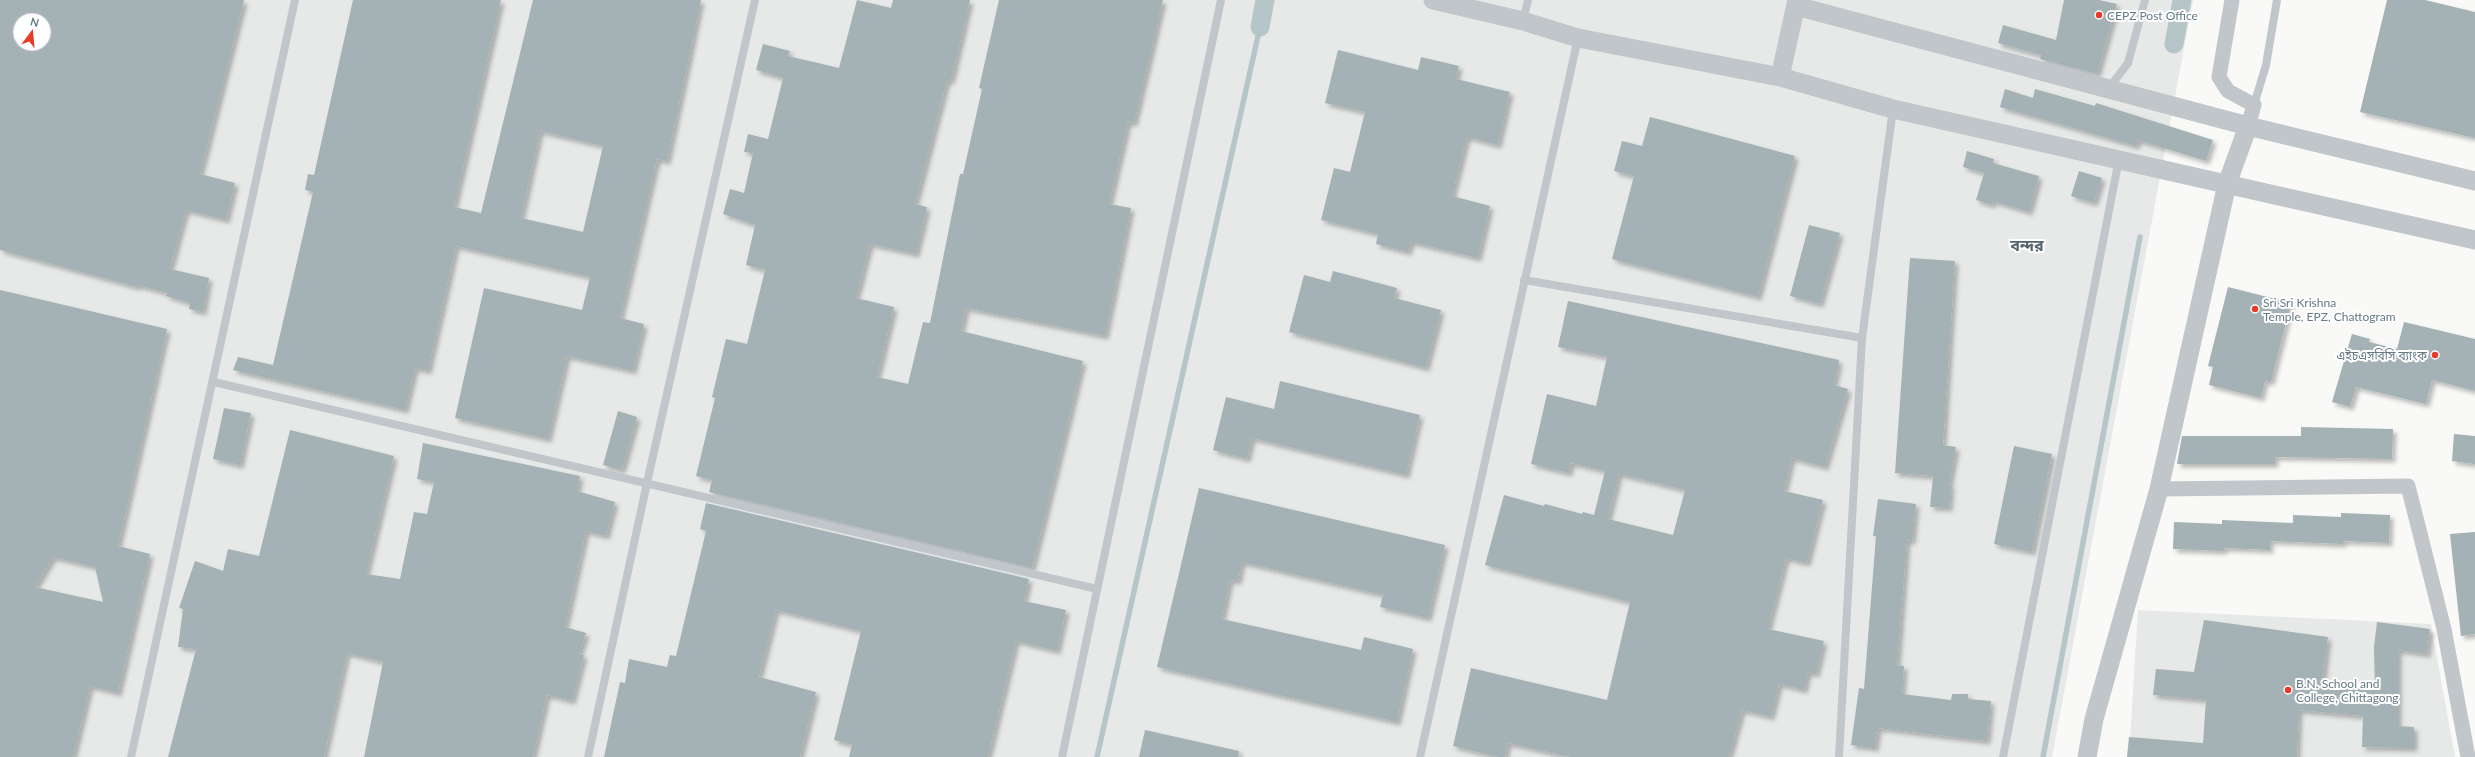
<svg xmlns="http://www.w3.org/2000/svg" width="2475" height="757" viewBox="0 0 2475 757" font-family="Lato,'Noto Sans Bengali',sans-serif">
<style>
.built{fill:#e7e9e8;fill-rule:evenodd}
.lines{fill:none;stroke-linecap:round;stroke-linejoin:round}
.stream{stroke:#b6c6c8;stroke-width:5.5}
.canal{stroke:#b6c6c8;stroke-width:19}
.building{fill:#a4b1b5;fill-rule:evenodd;filter:url(#shadow)}
.service{stroke:#c0c6c9;stroke-width:8}
.minor{stroke:#c0c6c9;stroke-width:15}
.tertiary{stroke:#c0c6c9;stroke-width:19}
.poi-dot{fill:#e83a29;stroke:#fff;stroke-width:1.5}
.labels{text-anchor:middle;dominant-baseline:central;stroke-width:4;stroke-linejoin:round;paint-order:stroke}
.poi-label{font-size:12px;fill:#647a83;stroke:#fff;text-anchor:start}
.district-label{font-size:16px;font-weight:bold;fill:#56666e;stroke:#fff}
</style>
<defs>
<filter id="shadow"><feDropShadow dx="3.5" dy="3.5" stdDeviation="2" flood-color="#0004"/></filter>
</defs>
<rect width="100%" height="100%" fill="#f9f9f7"/>
<path class="built" d="M 0,0 L 2193,0 L 2052,757 L 0,757 ZM 20,20 L 44,20 L 44,44 L 20,44 Z
M 2138,610 L 2431,624 L 2455,757 L 2129,757 Z"/>
<g class="lines">
<path class="stream" d="M 1097,757 L 1260,27
M 2043,757 L 2140,237"/>
<path class="canal" d="M 1260,27 L 1265,0
M 2174,44 L 2182,0"/>
</g>
<path class="building" d="M 0,0 L 244,0 L 200,174 L 235,183 L 226,220 L 186,210 L 170,269 L 209,278 L 203,312 L 189,309 L 190,303 L 166,296 L 167,293 L 137,285 L 137,287 L 0,250 ZM 20,20 L 44,20 L 44,44 L 20,44 Z
M 353,0 L 501,0 L 454,207 L 481,213 L 533,0 L 701,0 L 667,161 L 657,159 L 620,318 L 644,324 L 633,371 L 567,356 L 548,439 L 455,418 L 484,288 L 582,310 L 590,277 L 456,246 L 428,371 L 415,368 L 405,410 L 233,370 L 238,357 L 273,365 L 313,192 L 305,190 L 308,174 L 314,175 ZM 540,131 L 603,146 L 583,232 L 521,218 Z
M 857,0 L 891,8 L 893,0 L 970,0 L 951,81 L 947,80 L 915,204 L 927,207 L 916,254 L 870,244 L 856,298 L 894,307 L 877,377 L 908,384 L 923,322 L 930,323 L 960,174 L 963,174 L 982,89 L 979,88 L 999,0 L 1163,0 L 1134,123 L 1128,122 L 1109,204 L 1131,208 L 1105,336 L 966,308 L 961,331 L 1083,361 L 1032,568 L 709,492 L 712,480 L 696,476 L 715,398 L 712,397 L 726,339 L 747,344 L 765,270 L 746,265 L 755,225 L 723,214 L 730,189 L 744,193 L 753,153 L 744,152 L 748,134 L 768,139 L 783,78 L 756,70 L 763,44 L 790,51 L 788,56 L 839,68 Z
M 2064,0 L 2099,0 L 2117,4 L 2097,74 L 2040,59 L 2041,55 L 1998,43 L 2003,25 L 2056,40 Z
M 2387,0 L 2425,0 L 2475,12 L 2475,138 L 2360,112 Z
M 1338,50 L 1418,70 L 1421,57 L 1459,66 L 1456,79 L 1510,92 L 1498,145 L 1467,137 L 1452,196 L 1490,206 L 1478,258 L 1411,242 L 1408,252 L 1376,244 L 1378,234 L 1321,220 L 1334,168 L 1350,172 L 1365,112 L 1325,103 Z
M 2005,89 L 2033,98 L 2035,89 L 2095,106 L 2096,103 L 2213,140 L 2206,161 L 2138,140 L 2136,146 L 2000,107 Z
M 1650,117 L 1795,156 L 1758,297 L 1612,259 L 1634,176 L 1614,171 L 1622,141 L 1642,146 Z
M 1967,151 L 1994,159 L 1993,163 L 2039,176 L 2029,212 L 1993,201 L 1992,205 L 1976,200 L 1984,173 L 1963,167 Z
M 2079,171 L 2102,178 L 2094,203 L 2071,196 Z
M 1809,225 L 1840,233 L 1820,304 L 1790,296 Z
M 1910,258 L 1955,261 L 1943,445 L 1956,447 L 1949,485 L 1951,485 L 1949,508 L 1930,507 L 1933,476 L 1895,473 Z
M 1333,271 L 1397,288 L 1394,298 L 1441,310 L 1426,368 L 1289,332 L 1304,275 L 1330,282 Z
M 2228,287 L 2291,303 L 2271,382 L 2265,381 L 2261,398 L 2209,385 L 2213,367 L 2208,366 Z
M 0,290 L 167,329 L 118,546 L 150,554 L 118,693 L 90,686 L 73,757 L 0,757 ZM 53,557 L 95,567 L 103,602 L 35,587 Z
M 1568,301 L 1839,360 L 1834,385 L 1848,389 L 1825,467 L 1792,458 L 1784,491 L 1823,500 L 1807,563 L 1786,558 L 1768,629 L 1824,641 L 1816,674 L 1808,672 L 1804,690 L 1779,684 L 1771,717 L 1742,710 L 1729,757 L 1570,757 L 1508,743 L 1505,757 L 1498,757 L 1453,746 L 1471,668 L 1607,700 L 1630,602 L 1485,565 L 1504,495 L 1544,506 L 1545,504 L 1582,514 L 1583,512 L 1594,515 L 1605,471 L 1571,463 L 1569,473 L 1531,464 L 1547,394 L 1596,406 L 1607,357 L 1558,347 ZM 1619,474 L 1685,490 L 1673,535 L 1608,519 Z
M 2404,322 L 2475,339 L 2475,391 L 2432,380 L 2426,404 L 2356,387 L 2350,407 L 2332,402 L 2352,334 L 2370,339 L 2369,342 L 2397,349 Z
M 1280,381 L 1420,415 L 1406,475 L 1252,438 L 1247,459 L 1213,450 L 1226,397 L 1274,409 Z
M 224,408 L 251,413 L 240,465 L 213,459 Z
M 618,411 L 637,417 L 622,470 L 603,465 Z
M 2301,427 L 2393,429 L 2392,459 L 2275,457 L 2275,464 L 2177,464 L 2182,436 L 2301,436 Z
M 290,430 L 394,456 L 366,574 L 400,579 L 414,512 L 427,514 L 434,482 L 417,479 L 423,443 L 580,476 L 577,491 L 615,502 L 606,536 L 586,531 L 565,627 L 586,633 L 579,654 L 584,655 L 572,701 L 547,695 L 533,757 L 364,757 L 383,662 L 347,653 L 324,757 L 168,757 L 196,649 L 178,647 L 183,609 L 179,608 L 195,561 L 223,571 L 228,549 L 259,556 Z
M 2454,434 L 2475,436 L 2475,464 L 2452,461 Z
M 2014,446 L 2052,454 L 2032,552 L 1994,544 Z
M 1199,488 L 1445,545 L 1428,618 L 1380,607 L 1383,595 L 1242,562 L 1238,581 L 1230,580 L 1222,619 L 1361,650 L 1364,637 L 1413,649 L 1397,722 L 1157,667 Z
M 1878,499 L 1916,504 L 1912,541 L 1907,540 L 1897,666 L 1904,666 L 1902,694 L 1951,700 L 1952,694 L 1968,694 L 1968,699 L 1991,701 L 1987,741 L 1878,728 L 1875,748 L 1851,745 L 1859,688 L 1864,689 L 1876,536 L 1873,536 Z
M 706,503 L 1029,579 L 1024,601 L 1066,610 L 1057,651 L 1016,641 L 988,757 L 849,757 L 852,745 L 834,740 L 861,631 L 776,610 L 759,677 L 816,692 L 800,757 L 604,757 L 620,682 L 625,683 L 629,659 L 667,667 L 670,655 L 676,656 L 706,531 L 700,529 Z
M 2341,513 L 2390,515 L 2389,543 L 2343,541 L 2343,544 L 2270,541 L 2270,550 L 2224,548 L 2224,551 L 2173,549 L 2174,522 L 2222,524 L 2222,520 L 2293,523 L 2293,515 L 2341,517 Z
M 2475,532 L 2475,634 L 2461,636 L 2450,534 Z
M 2204,620 L 2328,637 L 2322,685 L 2375,690 L 2374,647 L 2377,622 L 2430,629 L 2427,654 L 2398,650 L 2398,726 L 2414,727 L 2414,748 L 2362,747 L 2363,716 L 2299,710 L 2297,757 L 2127,757 L 2129,737 L 2203,743 L 2206,700 L 2153,695 L 2156,669 L 2194,672 Z
M 1145,730 L 1239,751 L 1238,757 L 1139,757 Z"/>
<g class="lines">
<path class="service" d="M 1523,21 L 1528,0
M 2109,88 L 2128,63 L 2145,0
M 2254,105 L 2266,65 L 2277,0
M 1524,280 L 1862,338
M 214,382 L 1097,589
M 131,757 L 295,0
M 588,757 L 647,483 L 755,0
M 1062,757 L 1221,0
M 1420,757 L 1578,38
M 1839,757 L 1862,338 L 1893,109
M 2003,757 L 2119,159"/>
<path class="minor" d="M 2232,0 L 2219,77 L 2228,91 L 2254,105 L 2248,126
M 2159,489 L 2408,486 L 2444,629 L 2468,757"/>
<path class="tertiary" d="M 1433,0 L 1523,21 L 1578,38 L 1780,77 L 1893,109 L 2475,240
M 1796,6 L 2248,126 L 2475,181
M 1780,77 L 1797,0
M 2087,757 L 2094,719 L 2159,489 L 2227,184 L 2248,126"/>
</g>
<g class="poi-dot">
<circle cx="2099" cy="15" r="4"/>
<circle cx="2255" cy="309" r="4"/>
<circle cx="2435" cy="355" r="4"/>
<circle cx="2288" cy="690" r="4"/>
</g>
<g class="labels">
<g class="poi-label">
<text x="2107" y="15">CEPZ Post Office</text>
<text x="2263" y="302">Sri Sri Krishna<tspan x="2263" dy="14">Temple, EPZ, Chattogram</tspan></text>
<text x="2427" y="355" text-anchor="end">এইচএসবিসি ব্যাংক</text>
<text x="2296" y="683">B.N. School and<tspan x="2296" dy="14">College, Chittagong</tspan></text>
</g>
<g class="district-label">
<text x="2027" y="244">বন্দর</text>
</g>
</g>
<g transform="translate(32 32) rotate(16)"><circle r="19" fill="#ffffff" stroke="#c1cacd"/>
<path d="M0-3L7 15L0 10L-7 15Z" fill="#e83a29"/>
<text y="-6" font-size="11" font-weight="bold" text-anchor="middle" fill="#647a83">N</text>
</g>
</svg>
